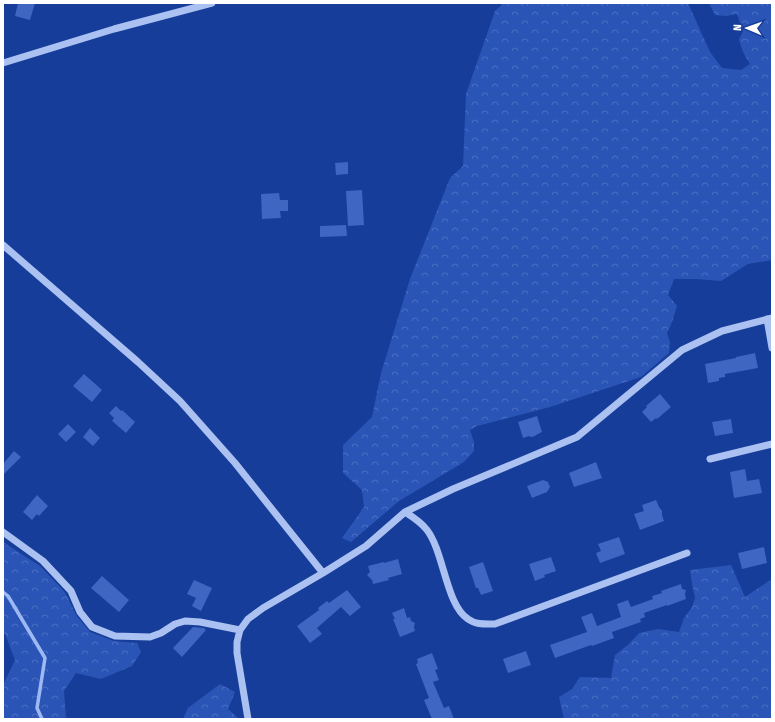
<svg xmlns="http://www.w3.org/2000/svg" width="775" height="722" viewBox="0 0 775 722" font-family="'Fira Sans Condensed',sans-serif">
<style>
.forest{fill:url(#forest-crowns)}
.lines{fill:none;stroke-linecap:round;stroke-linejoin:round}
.stream{stroke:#9db9f4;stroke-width:3.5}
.building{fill:#3f66c0}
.minor{stroke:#abc1f2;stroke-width:7}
</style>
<defs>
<pattern id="forest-crowns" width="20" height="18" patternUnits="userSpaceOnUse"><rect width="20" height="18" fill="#2a55b7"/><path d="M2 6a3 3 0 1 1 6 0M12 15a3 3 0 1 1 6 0" fill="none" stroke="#4a6ec2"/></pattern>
</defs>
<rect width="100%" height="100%" fill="#163d99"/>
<path class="forest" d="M 504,3 L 688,3 L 710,52 L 722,68 L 741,70 L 750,64 L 743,52 L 739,40 L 743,31 L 737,14 L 726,16 L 715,15 L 709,3 L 772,3 L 772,260 L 748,264 L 721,281 L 697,279 L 674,279 L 668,295 L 677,306 L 672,322 L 667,333 L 670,342 L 669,353 L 641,377 L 550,407 L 477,426 L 470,430 L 474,442 L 474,451 L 464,462 L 399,501 L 351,542 L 342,538 L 364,507 L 362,490 L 343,473 L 343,445 L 372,417 L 381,373 L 410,279 L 450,178 L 463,166 L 466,94 L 495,11 Z
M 3,542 L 40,566 L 61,588 L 66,594 L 76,615 L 90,632 L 114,641 L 137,643 L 141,652 L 132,666 L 101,679 L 76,673 L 64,691 L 66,719 L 3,719 L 3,685 L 15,660 L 5,634 L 3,633 Z
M 731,565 L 745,597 L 772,579 L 772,719 L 564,719 L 559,697 L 572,689 L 580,677 L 611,678 L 615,655 L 629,644 L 639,633 L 658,629 L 679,632 L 684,618 L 692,607 L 695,598 L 692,584 L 690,570 Z
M 220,684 L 235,692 L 228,709 L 239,719 L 183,719 L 188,708 Z"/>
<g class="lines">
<path class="stream" d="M 3,592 L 8,596 L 45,658 L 37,708 L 42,719"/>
</g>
<path class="building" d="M 18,3 L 35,3 L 30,20 L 15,16 Z
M 348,162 L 348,174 L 336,175 L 335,163 Z
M 362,190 L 364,225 L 348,226 L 346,191 Z
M 279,193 L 280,200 L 288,200 L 288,211 L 280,211 L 281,218 L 262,219 L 261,194 Z
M 346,225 L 347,236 L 320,237 L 320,226 Z
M 755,353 L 758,368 L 725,374 L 725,377 L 719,378 L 719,381 L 708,383 L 705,364 L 736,358 L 736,357 Z
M 84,374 L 102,390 L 92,402 L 73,386 Z
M 660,394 L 671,407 L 657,419 L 656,418 L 651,422 L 642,412 L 647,407 L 646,406 Z
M 116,406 L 121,411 L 122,410 L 135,422 L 126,433 L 112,421 L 114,418 L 109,413 Z
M 537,416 L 542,432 L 536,435 L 535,436 L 531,437 L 529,436 L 523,438 L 518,422 Z
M 731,419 L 733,433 L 715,436 L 712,422 Z
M 68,424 L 76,432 L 66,442 L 58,434 Z
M 90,428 L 100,438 L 93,446 L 83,437 Z
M 14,451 L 21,457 L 3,475 L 3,464 Z
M 596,462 L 602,478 L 574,487 L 569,473 Z
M 745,469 L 747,481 L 759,479 L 762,493 L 734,498 L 730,472 Z
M 543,480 L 548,482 L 550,487 L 547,492 L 532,498 L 527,486 Z
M 37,495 L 48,506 L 39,516 L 37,514 L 32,520 L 23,512 Z
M 656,500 L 659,507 L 662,511 L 662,515 L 664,521 L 640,530 L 634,514 L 644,511 L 642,505 Z
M 619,537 L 625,554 L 600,563 L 596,553 L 601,551 L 598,544 Z
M 764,547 L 767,563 L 742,569 L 738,553 Z
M 551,557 L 556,571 L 544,575 L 545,577 L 535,581 L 529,564 Z
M 398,559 L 402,574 L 388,578 L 389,580 L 373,584 L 372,580 L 367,575 L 370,572 L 368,566 L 384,562 L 384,563 Z
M 483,562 L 493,591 L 481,595 L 478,588 L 476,588 L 469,567 Z
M 102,576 L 129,600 L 119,612 L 91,588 Z
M 194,580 L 212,588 L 201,611 L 192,606 L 196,598 L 187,594 Z
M 681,584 L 682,589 L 686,590 L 685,594 L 686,599 L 667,606 L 667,605 L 644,613 L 645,617 L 640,619 L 641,622 L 612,632 L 614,638 L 592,646 L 591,645 L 555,658 L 550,645 L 587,632 L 581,617 L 592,613 L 597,626 L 621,617 L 617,604 L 628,600 L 631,607 L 653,599 L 652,596 L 662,593 L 661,591 Z
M 347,590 L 361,607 L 350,616 L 341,607 L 317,628 L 322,634 L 310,643 L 297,626 L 319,610 L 318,608 L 327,601 L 329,603 Z
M 404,608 L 407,618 L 410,617 L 411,621 L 415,623 L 414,627 L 415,631 L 400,637 L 393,619 L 395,619 L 392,613 Z
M 193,627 L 204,628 L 206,630 L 182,657 L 173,648 Z
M 526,651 L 531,665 L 508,673 L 503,659 Z
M 432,653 L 438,669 L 435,670 L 439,680 L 433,682 L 444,708 L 449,706 L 454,719 L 432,719 L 424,700 L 429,698 L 416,664 L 418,663 L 417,659 Z"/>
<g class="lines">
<path class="minor" d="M 3,63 L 114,29 L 212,3
M 3,245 L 138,362 L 180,401 L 235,463 L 323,573 L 366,546 L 405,512 L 453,489 L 577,437 L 682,350 L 722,331 L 772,318
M 767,319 L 772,348
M 710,459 L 772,444
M 405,512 C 413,517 421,522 427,530 C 444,552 446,605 468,619 C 476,625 485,624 495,624 L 687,553
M 3,532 L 43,561 L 71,591 L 80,612 L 92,627 L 115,636 L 150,637 L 161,633 L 175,624 L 185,621 L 200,622 L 240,630
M 248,719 L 237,653 L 237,642 L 240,630 L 248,619 L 263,608 L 323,573"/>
</g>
<rect width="775" height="722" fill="none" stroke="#ffffff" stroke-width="8"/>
<g transform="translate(747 28) rotate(272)" stroke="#163d99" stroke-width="3" paint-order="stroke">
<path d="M0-3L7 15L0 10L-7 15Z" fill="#ffffff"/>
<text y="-6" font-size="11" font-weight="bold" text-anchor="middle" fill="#ffffff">N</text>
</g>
</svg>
